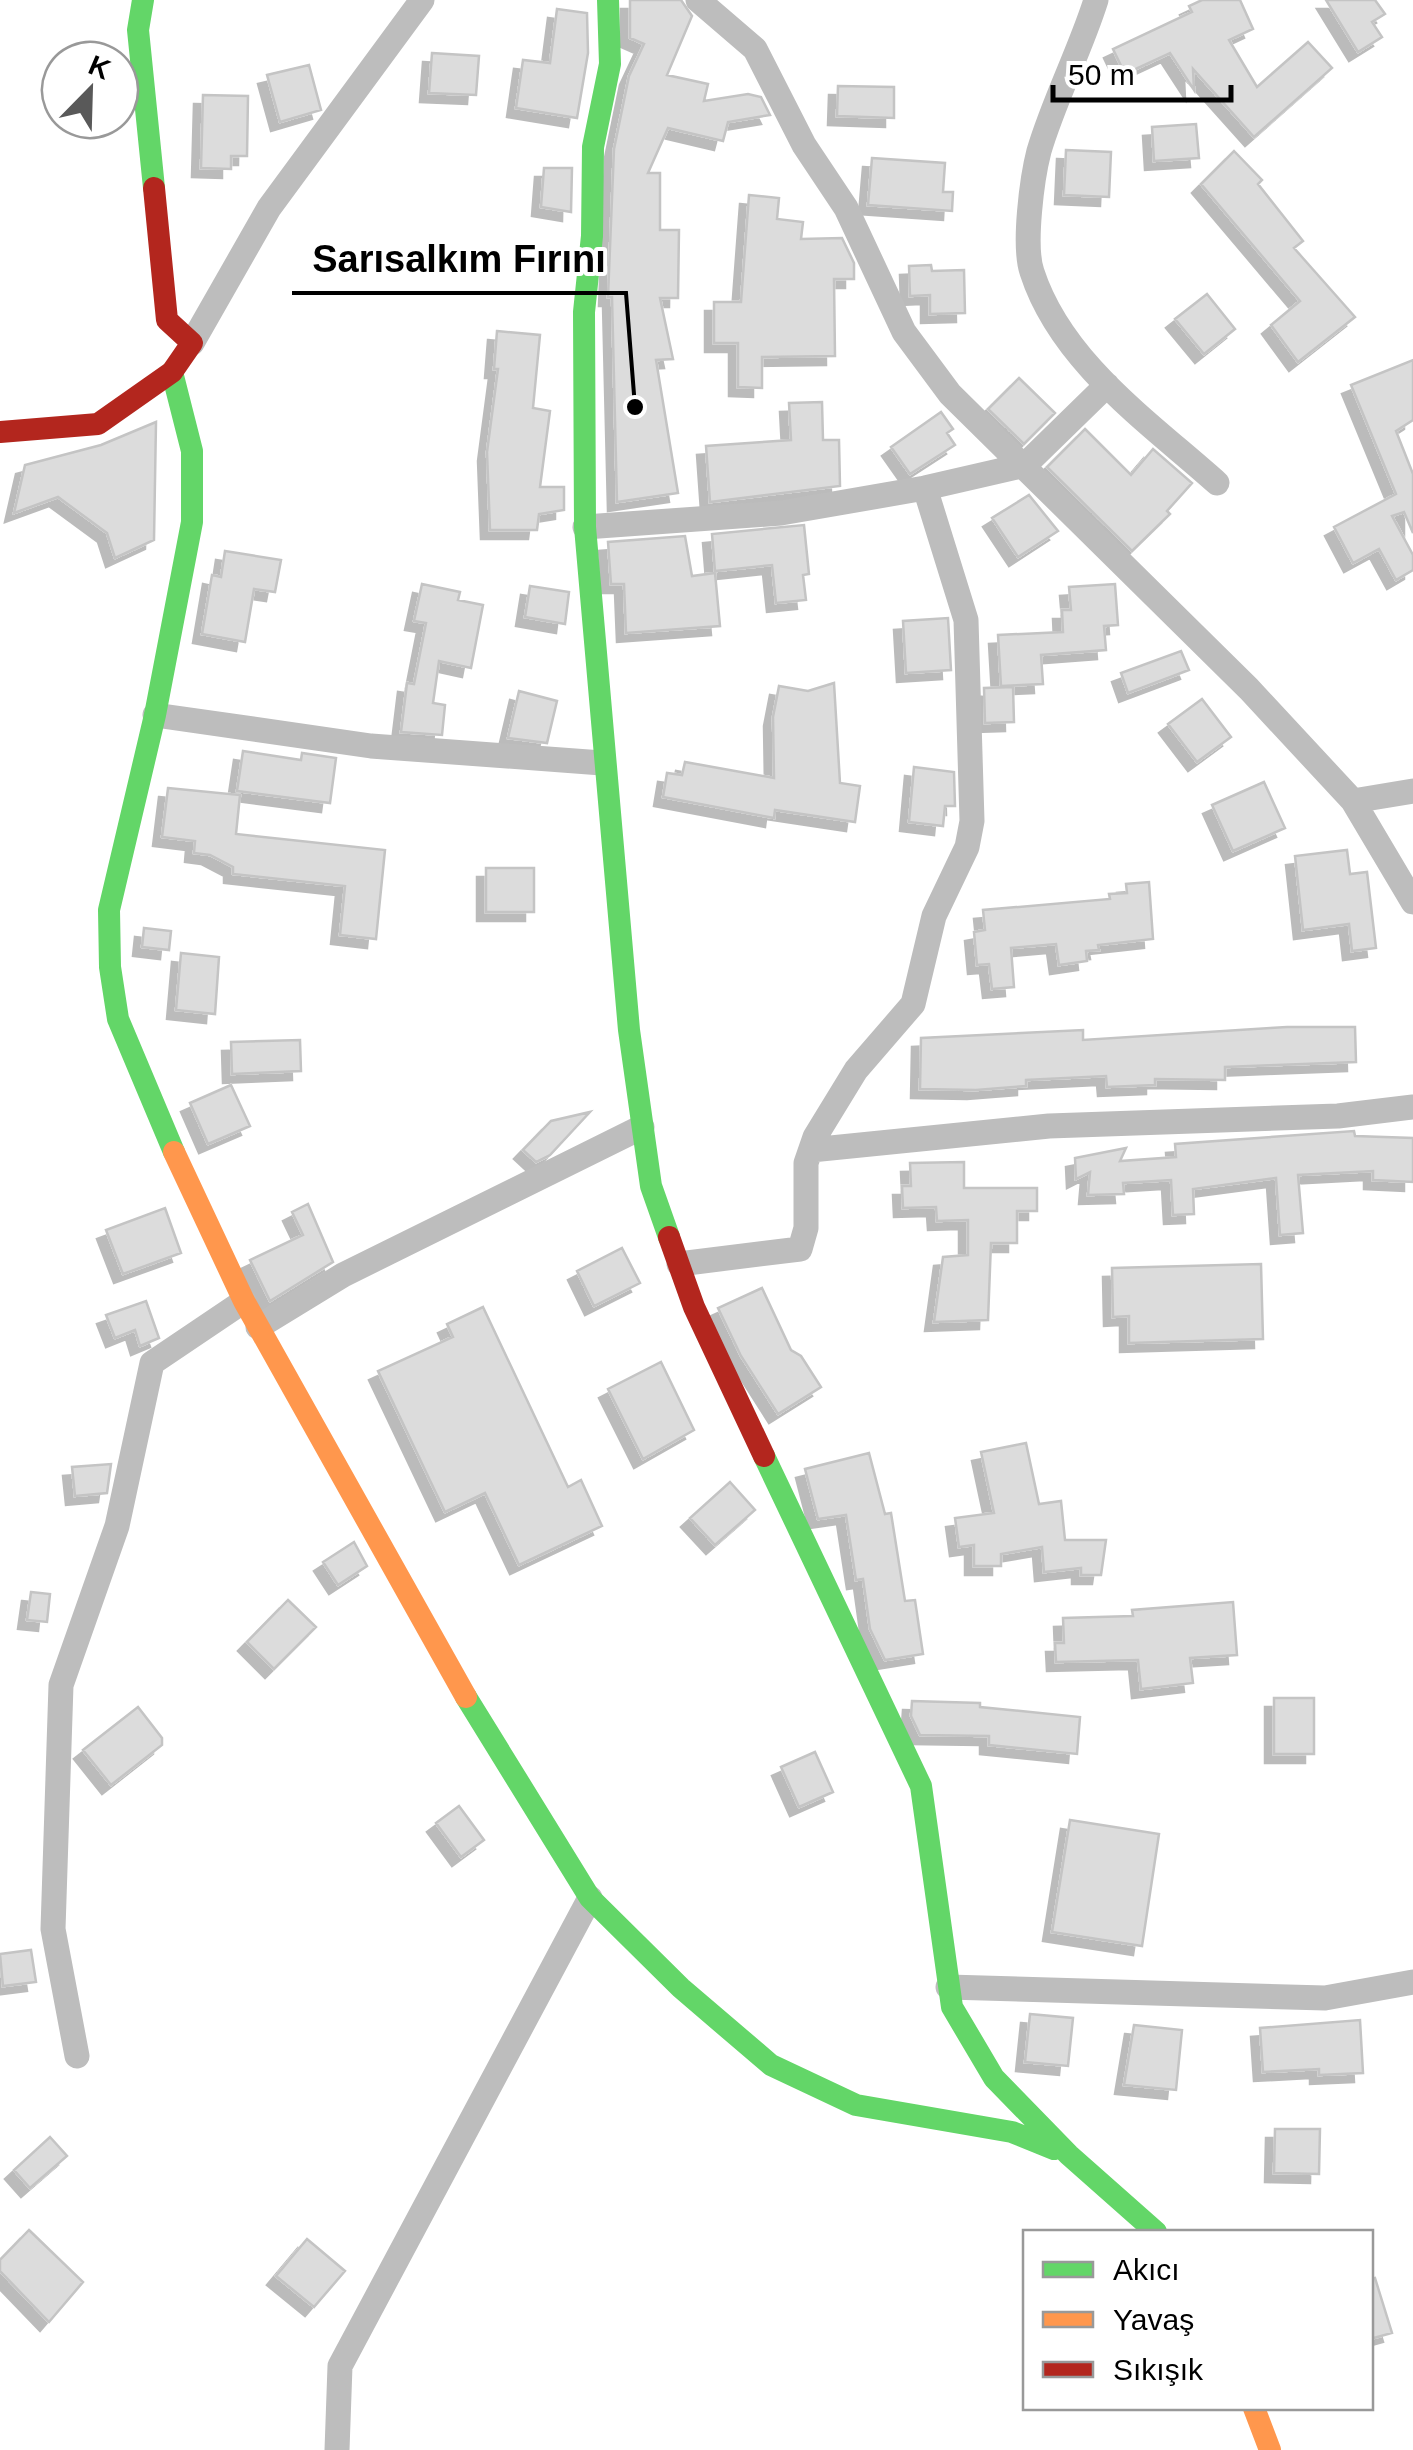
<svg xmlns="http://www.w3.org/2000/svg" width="1413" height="2450" viewBox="0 0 1413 2450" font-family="Arial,sans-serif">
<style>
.building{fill:#dcdcdc;stroke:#c4c4c4;stroke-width:2.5;filter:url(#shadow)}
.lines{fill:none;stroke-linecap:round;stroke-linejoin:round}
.street{stroke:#bdbdbd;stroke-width:25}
.fast{stroke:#63d668;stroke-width:22}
.slow{stroke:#ff974d;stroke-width:22}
.jam{stroke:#b3261e;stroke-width:22}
.leader{fill:none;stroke:#000;stroke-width:4}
.callout-dot{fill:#000;stroke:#fff;stroke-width:4}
.callout-label{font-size:38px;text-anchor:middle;font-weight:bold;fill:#000;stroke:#fff;stroke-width:8;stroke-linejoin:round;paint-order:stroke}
</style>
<defs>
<filter id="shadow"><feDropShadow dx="-9" dy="9" stdDeviation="0" flood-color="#0004"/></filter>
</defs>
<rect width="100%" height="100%" fill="#fff"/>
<path class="building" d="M 630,0 L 681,0 L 692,16 L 667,75 L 708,84 L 704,101 L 748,94 L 761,97 L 770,115 L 728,122 L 723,141 L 668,128 L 648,173 L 660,173 L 660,230 L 679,230 L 678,298 L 660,298 L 673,359 L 656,360 L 678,493 L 617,502 L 612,297 L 608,297 L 614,149 L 629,76 L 644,44 L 630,38 Z
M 1202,0 L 1240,0 L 1253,29 L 1229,40 L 1257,87 L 1308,42 L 1332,68 L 1254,137 L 1193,69 L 1194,90 L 1170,53 L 1125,74 L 1113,49 L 1192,12 L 1189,6 Z
M 1326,0 L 1375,0 L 1385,14 L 1372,22 L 1382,37 L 1358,52 Z
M 557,9 L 587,13 L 588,53 L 577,118 L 516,108 L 523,60 L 550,63 Z
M 432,53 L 479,56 L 476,95 L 429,93 Z
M 309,65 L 321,110 L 280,122 L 267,75 Z
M 838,86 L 894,87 L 894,118 L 837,116 Z
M 203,95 L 248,96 L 247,156 L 231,156 L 231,169 L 201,168 Z
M 1196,124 L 1199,158 L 1154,161 L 1152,127 Z
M 1066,150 L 1111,152 L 1109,197 L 1064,195 Z
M 1234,151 L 1262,180 L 1258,184 L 1303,241 L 1294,248 L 1355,317 L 1298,362 L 1271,325 L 1300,301 L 1201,184 Z
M 872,158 L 945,163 L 943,192 L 953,192 L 952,211 L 868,205 Z
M 544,168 L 572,168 L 571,212 L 541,207 Z
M 749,195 L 779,198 L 777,219 L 803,222 L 801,239 L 842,238 L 854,263 L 854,279 L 834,279 L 835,356 L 762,357 L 762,388 L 738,387 L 738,343 L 714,343 L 714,302 L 741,302 Z
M 931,265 L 932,271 L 964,270 L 965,313 L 930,314 L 930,295 L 910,296 L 909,266 Z
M 1207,294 L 1235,329 L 1204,354 L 1175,319 Z
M 497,331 L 540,335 L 533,408 L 550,411 L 540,487 L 564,487 L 564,510 L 539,514 L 537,530 L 490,530 L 487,452 L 498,369 L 494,369 Z
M 1413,360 L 1413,420 L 1396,431 L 1413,474 L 1413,533 L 1404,512 L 1392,516 L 1413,555 L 1413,570 L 1396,580 L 1379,549 L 1353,563 L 1334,527 L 1396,494 L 1351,385 Z
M 1019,378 L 1055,413 L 1024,444 L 988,409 Z
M 822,402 L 823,440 L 839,440 L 840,486 L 710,502 L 706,446 L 791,440 L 789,403 Z
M 941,412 L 953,429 L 947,433 L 955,445 L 910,474 L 891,447 Z
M 156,422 L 154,540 L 115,558 L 107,533 L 58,497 L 14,513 L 25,465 L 101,445 Z
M 1085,429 L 1131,475 L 1153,449 L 1192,483 L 1167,511 L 1170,514 L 1132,551 L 1047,467 Z
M 1029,495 L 1058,531 L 1018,557 L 992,518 Z
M 804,525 L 809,574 L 803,575 L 806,600 L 776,603 L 772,565 L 715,571 L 712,534 Z
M 685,536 L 692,576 L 715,573 L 720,626 L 626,633 L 624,584 L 611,584 L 608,542 Z
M 225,551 L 281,560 L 275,592 L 254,589 L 245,642 L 202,634 L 212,575 L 221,577 Z
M 422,584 L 460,592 L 458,600 L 483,605 L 471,668 L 439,661 L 433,703 L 445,705 L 442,735 L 401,732 L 407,683 L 414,684 L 426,623 L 414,621 Z
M 1115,584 L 1118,625 L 1104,626 L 1106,650 L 1041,655 L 1043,684 L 1001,686 L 998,635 L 1063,632 L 1062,610 L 1071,610 L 1069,587 Z
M 530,586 L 569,592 L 565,624 L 525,617 Z
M 948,618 L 951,670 L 906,673 L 903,621 Z
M 1181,651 L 1189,670 L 1128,693 L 1121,673 Z
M 834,683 L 840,783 L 860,786 L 855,822 L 775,810 L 774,818 L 663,797 L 667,773 L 682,775 L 685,762 L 774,778 L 773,717 L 779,686 L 808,691 Z
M 1013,687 L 1014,722 L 985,723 L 984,688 Z
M 519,691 L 557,701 L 547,743 L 508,738 Z
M 1202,699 L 1231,737 L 1197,762 L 1168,724 Z
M 243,751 L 301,760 L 302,753 L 336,758 L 330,803 L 237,791 Z
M 914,767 L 954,772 L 955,806 L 945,806 L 943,826 L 909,822 Z
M 1264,782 L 1285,828 L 1233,851 L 1212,805 Z
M 168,788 L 240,795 L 236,834 L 385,850 L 376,939 L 340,935 L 345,886 L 233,874 L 233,867 L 210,855 L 194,853 L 195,841 L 162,837 Z
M 1347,850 L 1350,874 L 1367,872 L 1376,948 L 1352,951 L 1349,924 L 1303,930 L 1295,856 Z
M 486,868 L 534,868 L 534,912 L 486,912 Z
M 1149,882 L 1153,939 L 1098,945 L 1099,950 L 1086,951 L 1087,961 L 1059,965 L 1056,944 L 1011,948 L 1014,987 L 992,989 L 989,964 L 977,965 L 974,932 L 985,930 L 983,910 L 1110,899 L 1109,894 L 1127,893 L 1126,884 Z
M 144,928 L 171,931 L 169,950 L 142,947 Z
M 181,953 L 219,957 L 215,1014 L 176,1010 Z
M 1287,1027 L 1355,1027 L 1356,1062 L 1225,1067 L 1225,1080 L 1155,1079 L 1155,1085 L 1107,1087 L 1106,1076 L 1026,1080 L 1026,1086 L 976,1090 L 920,1089 L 921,1038 L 1083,1030 L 1083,1040 Z
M 300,1040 L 301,1071 L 232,1074 L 231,1042 Z
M 231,1085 L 250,1126 L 208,1144 L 190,1103 Z
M 590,1112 L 550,1155 L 536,1162 L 523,1150 L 551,1121 Z
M 1354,1131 L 1355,1136 L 1413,1138 L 1413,1182 L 1373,1180 L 1373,1171 L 1298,1175 L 1303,1233 L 1280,1235 L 1276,1178 L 1193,1189 L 1194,1214 L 1173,1215 L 1171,1180 L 1123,1183 L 1124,1194 L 1088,1195 L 1090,1172 L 1076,1179 L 1075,1158 L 1126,1148 L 1120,1161 L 1176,1157 L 1175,1144 Z
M 964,1162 L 964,1188 L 1037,1188 L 1037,1211 L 1017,1211 L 1017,1243 L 991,1243 L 988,1320 L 934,1322 L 943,1257 L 968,1255 L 968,1220 L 937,1221 L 936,1207 L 903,1208 L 902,1186 L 911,1186 L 910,1163 Z
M 308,1204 L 333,1262 L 270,1301 L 250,1260 L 303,1235 L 292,1212 Z
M 165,1208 L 181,1253 L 123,1274 L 106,1230 Z
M 622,1248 L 640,1283 L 594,1306 L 577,1271 Z
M 1261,1264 L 1263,1339 L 1129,1343 L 1129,1316 L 1113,1317 L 1112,1268 Z
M 762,1288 L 791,1350 L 801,1356 L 821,1387 L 778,1414 L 741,1356 L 718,1308 Z
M 146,1301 L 159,1338 L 140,1346 L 135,1330 L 115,1338 L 106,1315 Z
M 483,1307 L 568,1487 L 581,1480 L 602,1526 L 519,1565 L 485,1493 L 445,1512 L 378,1371 L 453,1337 L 447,1324 Z
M 661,1362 L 694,1430 L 643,1459 L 608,1389 Z
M 1026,1443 L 1039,1504 L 1061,1501 L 1065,1540 L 1106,1540 L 1101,1575 L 1081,1575 L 1081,1568 L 1044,1572 L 1042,1547 L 1001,1554 L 1001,1566 L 974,1566 L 974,1545 L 959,1547 L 955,1518 L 994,1513 L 981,1452 Z
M 869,1453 L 885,1514 L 891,1513 L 905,1601 L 915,1600 L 923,1654 L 885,1660 L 870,1629 L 863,1579 L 856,1580 L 846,1515 L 818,1519 L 805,1469 Z
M 111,1464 L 107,1493 L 75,1496 L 72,1467 Z
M 730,1482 L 755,1510 L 715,1545 L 690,1518 Z
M 354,1542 L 367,1566 L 338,1585 L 323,1562 Z
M 31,1592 L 50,1594 L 47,1622 L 27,1620 Z
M 288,1600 L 316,1627 L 274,1669 L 247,1642 Z
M 1233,1602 L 1237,1655 L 1190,1658 L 1193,1683 L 1141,1689 L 1138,1660 L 1056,1662 L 1055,1643 L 1064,1643 L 1063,1618 L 1133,1616 L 1132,1610 Z
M 1274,1698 L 1314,1698 L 1314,1754 L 1274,1754 Z
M 912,1701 L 980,1703 L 980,1707 L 1080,1717 L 1077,1754 L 989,1745 L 989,1736 L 920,1735 L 911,1716 Z
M 138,1707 L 162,1738 L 162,1745 L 111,1785 L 83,1750 Z
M 815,1752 L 833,1792 L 799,1807 L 781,1767 Z
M 459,1806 L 484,1840 L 461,1857 L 436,1823 Z
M 1070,1820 L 1159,1834 L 1142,1946 L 1052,1932 Z
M 31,1950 L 36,1982 L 3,1986 L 0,1954 Z
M 1030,2014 L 1073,2018 L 1068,2066 L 1025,2062 Z
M 1360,2020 L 1363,2073 L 1319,2075 L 1319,2069 L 1263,2072 L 1260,2028 Z
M 1134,2025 L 1182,2030 L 1176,2090 L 1124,2085 Z
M 1275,2129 L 1320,2129 L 1319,2174 L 1274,2173 Z
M 50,2137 L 67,2156 L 30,2188 L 14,2170 Z
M 29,2230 L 83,2282 L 49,2322 L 0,2271 L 0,2260 Z
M 307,2239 L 345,2271 L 314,2307 L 276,2276 Z
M 1375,2278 L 1392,2333 L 1370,2339 L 1370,2279 Z"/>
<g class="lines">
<path class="street" d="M 698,0 L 755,49 L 804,145 L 846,208 L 904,332 L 950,394 L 1249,689 L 1353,801 L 1413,902
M 1096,0 C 1080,51 1054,100 1039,151 C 1032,178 1023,246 1032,272 C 1061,362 1150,423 1217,483
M 192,343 L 269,208 L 422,0
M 585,527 L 781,513 L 925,488 L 1025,465 L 1107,385
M 155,715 L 371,746 L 602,763
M 1353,801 L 1413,791
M 811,1150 L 1049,1126 L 1338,1116 L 1413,1107
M 679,1264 L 800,1249 L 806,1228 L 806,1163 L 815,1137 L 856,1070 L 913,1004 L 934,916 L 967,847 L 972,821 L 966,620 L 925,488
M 258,1327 L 343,1275 L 642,1127
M 948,1987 L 1325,1998 L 1413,1982
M 77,2056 L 53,1929 L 61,1685 L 117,1526 L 152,1363 L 244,1301
M 337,2450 L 340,2366 L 590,1898"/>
<path class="fast" d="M 143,0 L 138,30 L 154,188
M 608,0 L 610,64 L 593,147 L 592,236 L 584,312 L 585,527 L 629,1030 L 651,1186 L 669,1237
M 172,372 L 192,451 L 192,522 L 155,715 L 109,910 L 110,967 L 118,1019 L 174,1152
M 764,1456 L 921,1786 L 952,2007 L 994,2078 L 1069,2155 L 1156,2232
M 466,1697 L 590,1898 L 681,1988 L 771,2065 L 856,2105 L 1012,2132 L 1054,2149"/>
<path class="slow" d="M 174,1152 L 244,1301 L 466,1697
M 1254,2408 L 1270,2450"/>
<path class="jam" d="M 0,432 L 98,424 L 172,372 L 192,343 L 167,320 L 154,188
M 669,1237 L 694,1307 L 764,1456"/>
</g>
<path class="leader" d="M635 407L626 293H292"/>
<circle class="callout-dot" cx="635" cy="407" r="10"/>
<g class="callout-label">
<text x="459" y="272">Sarısalkım Fırını</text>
</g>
<rect x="1023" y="2230" width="350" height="180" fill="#ffffff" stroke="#999999" stroke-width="2.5"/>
<rect x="1043" y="2262" width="50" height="15" fill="#63d668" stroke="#999999" stroke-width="2.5"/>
<text x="1113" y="2280" font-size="30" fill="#000000">Akıcı</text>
<rect x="1043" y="2312" width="50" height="15" fill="#ff974d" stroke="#999999" stroke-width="2.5"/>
<text x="1113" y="2330" font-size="30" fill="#000000">Yavaş</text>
<rect x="1043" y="2362" width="50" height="15" fill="#b3261e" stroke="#999999" stroke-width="2.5"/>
<text x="1113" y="2380" font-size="30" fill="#000000">Sıkışık</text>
<g transform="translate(90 90) rotate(23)"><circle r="48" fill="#ffffff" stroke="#999999" stroke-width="2.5"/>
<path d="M0-8L18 38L0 25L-18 38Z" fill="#595959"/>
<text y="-15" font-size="28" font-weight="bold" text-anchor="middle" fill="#000000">K</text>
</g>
<path d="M1053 85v15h178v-15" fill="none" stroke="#000000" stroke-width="5"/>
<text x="1068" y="85" font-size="30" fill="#000000" stroke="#ffffff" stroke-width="8" paint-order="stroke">50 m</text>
</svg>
